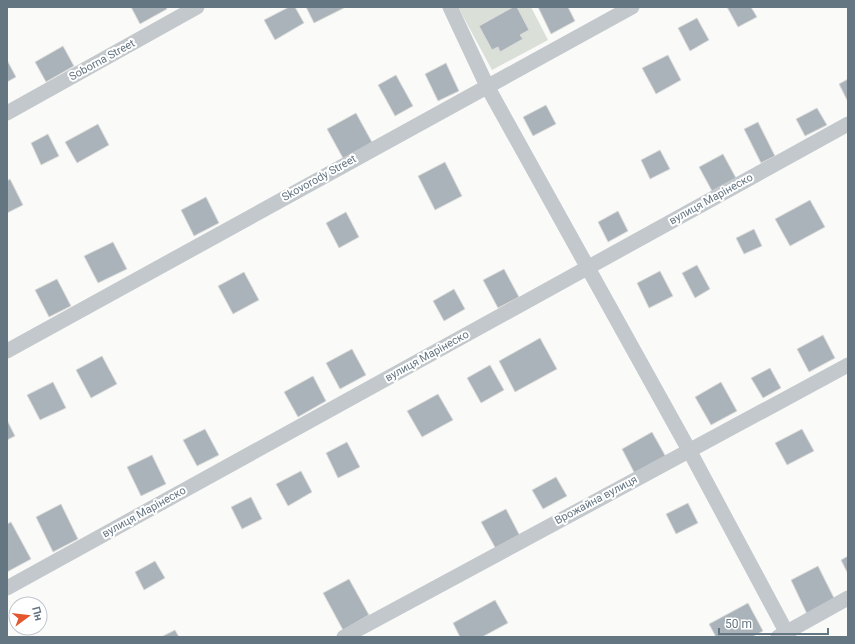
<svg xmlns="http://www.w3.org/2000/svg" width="855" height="644" viewBox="0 0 855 644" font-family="Roboto,sans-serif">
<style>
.green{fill:#dadfd7}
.building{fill:#aab3b9;stroke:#dcdcda}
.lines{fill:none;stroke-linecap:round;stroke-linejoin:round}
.minor{stroke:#c3c8cc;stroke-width:15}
.labels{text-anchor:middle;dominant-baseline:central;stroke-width:4;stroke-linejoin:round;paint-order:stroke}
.street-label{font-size:11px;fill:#657683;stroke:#fff}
</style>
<rect width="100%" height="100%" fill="#fafaf8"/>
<path class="green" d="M 458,7 L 531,7 L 548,40 L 492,70 Z"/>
<path class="building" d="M 131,7 L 166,7 L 167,9 L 140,24 Z
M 289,7 L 295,7 L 304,23 L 275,40 L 264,20 Z
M 306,7 L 346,7 L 314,23 Z
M 513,7 L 517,7 L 529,30 L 520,35 L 523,39 L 500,52 L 498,47 L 492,50 L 479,26 Z
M 538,7 L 568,7 L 575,21 L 551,34 Z
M 727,7 L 751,7 L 757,17 L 738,27 Z
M 697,18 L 709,40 L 690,51 L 678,28 Z
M 63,46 L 74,66 L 46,82 L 35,62 Z
M 668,55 L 681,80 L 656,94 L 642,68 Z
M 7,60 L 16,77 L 7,82 Z
M 446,63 L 459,91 L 438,101 L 425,74 Z
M 396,75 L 413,106 L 395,116 L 378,85 Z
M 848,79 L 848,102 L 839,84 Z
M 546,105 L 556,124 L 533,136 L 523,117 Z
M 817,108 L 827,125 L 805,136 L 796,119 Z
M 356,113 L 373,144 L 344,160 L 327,129 Z
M 758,122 L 775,156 L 761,163 L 744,129 Z
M 98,124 L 109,145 L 77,163 L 65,142 Z
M 48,134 L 59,156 L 41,165 L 31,143 Z
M 660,150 L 670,169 L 650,179 L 641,160 Z
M 723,154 L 736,178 L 712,191 L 699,167 Z
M 445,162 L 462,196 L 435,210 L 418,176 Z
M 10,179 L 23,205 L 7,213 L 7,181 Z
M 206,197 L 219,223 L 194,236 L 181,210 Z
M 810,200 L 825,227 L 790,246 L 775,219 Z
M 618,211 L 628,231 L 608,242 L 598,222 Z
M 346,212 L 359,237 L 339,248 L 326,223 Z
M 754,229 L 762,246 L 744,254 L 736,238 Z
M 113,242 L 127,269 L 98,283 L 84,256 Z
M 697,265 L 710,289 L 695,298 L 682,273 Z
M 504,269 L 519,297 L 498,308 L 483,280 Z
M 660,271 L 673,296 L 649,308 L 637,283 Z
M 244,272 L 259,300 L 233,314 L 218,286 Z
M 57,279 L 71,306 L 49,317 L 35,290 Z
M 454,289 L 465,309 L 444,321 L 433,301 Z
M 823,335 L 835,358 L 809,372 L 797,349 Z
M 540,338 L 557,369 L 515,392 L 499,361 Z
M 352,349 L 366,375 L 340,389 L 326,363 Z
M 102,356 L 117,384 L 91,398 L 76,370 Z
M 490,365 L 504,390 L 481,403 L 467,378 Z
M 770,368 L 781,388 L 763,398 L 751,378 Z
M 313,376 L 326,401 L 298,417 L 284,392 Z
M 53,382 L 66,408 L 40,420 L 27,395 Z
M 721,382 L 737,411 L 711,425 L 695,397 Z
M 438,394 L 453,420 L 422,437 L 407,411 Z
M 7,420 L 15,436 L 7,440 Z
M 205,429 L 219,455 L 197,466 L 183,440 Z
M 802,429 L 814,451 L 787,465 L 775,443 Z
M 652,432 L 666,457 L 635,474 L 622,449 Z
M 347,442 L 360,467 L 338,478 L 326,453 Z
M 152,455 L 166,484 L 141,496 L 127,467 Z
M 301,471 L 312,492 L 288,506 L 276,484 Z
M 556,477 L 567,496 L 543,509 L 532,490 Z
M 251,497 L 262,519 L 242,529 L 231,507 Z
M 688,503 L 698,523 L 676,534 L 666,514 Z
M 61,504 L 78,539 L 53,552 L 36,517 Z
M 506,509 L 520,536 L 496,549 L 481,522 Z
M 11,522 L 31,559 L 7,572 L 7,524 Z
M 848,556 L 848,574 L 841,560 Z
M 155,561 L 165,578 L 144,590 L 135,572 Z
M 818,566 L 835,600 L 807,614 L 791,580 Z
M 349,579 L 369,615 L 343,630 L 323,593 Z
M 495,600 L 508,623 L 482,637 L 460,637 L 453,623 Z
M 748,603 L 763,631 L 752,637 L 716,637 L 709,624 Z
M 175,630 L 179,637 L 161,637 Z"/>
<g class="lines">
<path class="minor" d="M 450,7 L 487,86 L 689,450 L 789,637
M 7,113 L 197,7
M 7,351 L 632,7
M 7,588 L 848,124
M 344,637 L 848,365
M 778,637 L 848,598"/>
</g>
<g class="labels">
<g class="street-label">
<text transform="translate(102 60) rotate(-29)">Soborna Street</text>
<text transform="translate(319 178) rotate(-29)">Skovorody Street</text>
<text transform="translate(711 199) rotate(-29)">вулиця Марінеско</text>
<text transform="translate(427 356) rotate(-29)">вулиця Марінеско</text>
<text transform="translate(596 500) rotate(-28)">Врожайна вулиця</text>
<text transform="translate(144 512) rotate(-29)">вулиця Марінеско</text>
</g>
</g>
<rect width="855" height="644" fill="none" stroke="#657683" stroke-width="16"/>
<g transform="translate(28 616) rotate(75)"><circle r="19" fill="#ffffff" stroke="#c1c8cd"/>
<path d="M0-3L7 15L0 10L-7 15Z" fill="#e4572e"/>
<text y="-6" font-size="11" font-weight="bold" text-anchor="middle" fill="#657683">Пн</text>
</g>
<path d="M719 628v6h109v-6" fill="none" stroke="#657683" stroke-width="2"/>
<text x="725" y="628" font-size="12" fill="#657683" stroke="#ffffff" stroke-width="3" paint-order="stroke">50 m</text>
</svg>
